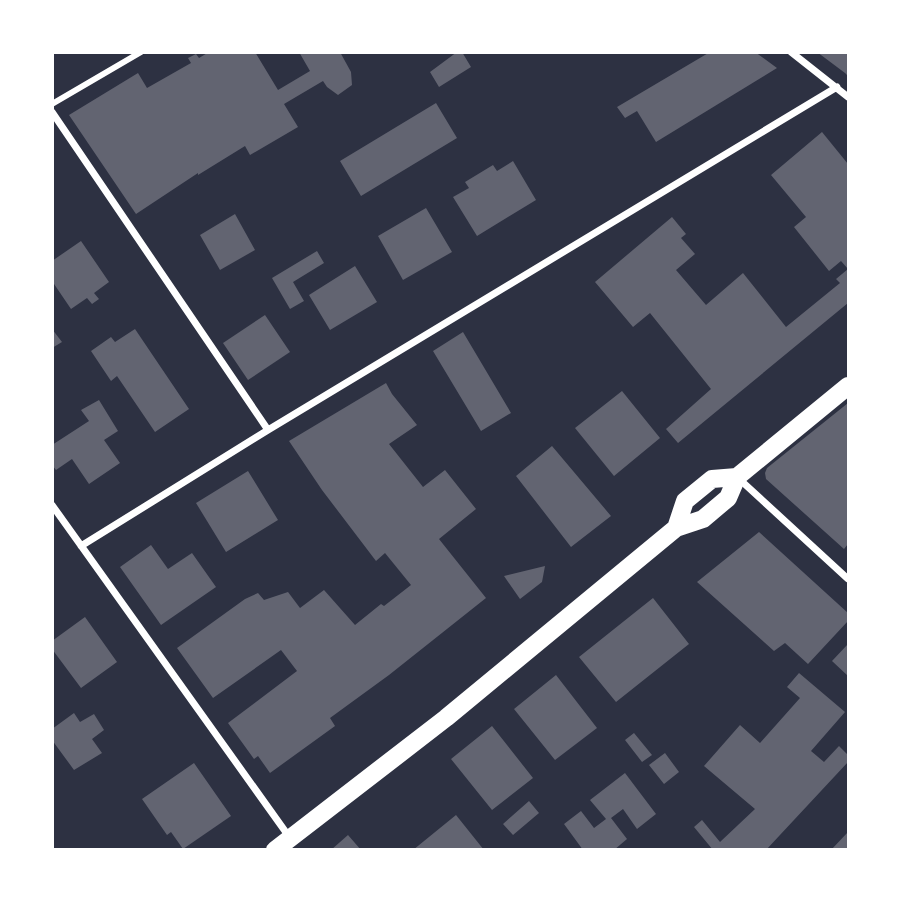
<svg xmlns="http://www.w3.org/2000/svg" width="901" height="902" viewBox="0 0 901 902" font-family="Rubik,sans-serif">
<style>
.building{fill:#626471}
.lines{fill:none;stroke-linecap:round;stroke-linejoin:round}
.pedestrian{stroke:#fff;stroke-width:6}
.minor{stroke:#fff;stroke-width:7}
.primary{stroke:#fff;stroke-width:18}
</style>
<rect width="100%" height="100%" fill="#2d3142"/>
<path class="building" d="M 209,52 L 255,52 L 278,90 L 310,71 L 299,52 L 340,52 L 351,72 L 352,85 L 338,95 L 327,87 L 323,81 L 284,104 L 298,127 L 250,155 L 245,146 L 198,175 L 198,173 L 136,214 L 69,115 L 138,73 L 147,88 L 191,63 L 188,58 L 196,54 L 199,58 Z
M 457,52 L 462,52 L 471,67 L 439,87 L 430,72 Z
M 710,52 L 755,52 L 777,68 L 656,142 L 637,111 L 625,118 L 617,107 Z
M 817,52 L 848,52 L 848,76 L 845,73 Z
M 436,103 L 457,138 L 361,196 L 340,161 Z
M 822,132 L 848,164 L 848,303 L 678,443 L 666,429 L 711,389 L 650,313 L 633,327 L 595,282 L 672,217 L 686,234 L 681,238 L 695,254 L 676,270 L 706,305 L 743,273 L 786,327 L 840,283 L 836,279 L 848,269 L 841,261 L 829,271 L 794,227 L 806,217 L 771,175 Z
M 513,161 L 536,200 L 477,236 L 453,197 L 469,188 L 465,182 L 493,165 L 497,171 Z
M 426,208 L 452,252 L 403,280 L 378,236 Z
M 235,214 L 255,250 L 220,270 L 200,235 Z
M 81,241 L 109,282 L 94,293 L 99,299 L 92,304 L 87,298 L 71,309 L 52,281 L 52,261 Z
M 317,251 L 324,263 L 293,282 L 304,301 L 290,309 L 272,278 Z
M 355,266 L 377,302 L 330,330 L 309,295 Z
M 265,315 L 290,352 L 248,380 L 223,343 Z
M 52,329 L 62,342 L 52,348 Z
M 135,329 L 189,409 L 155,432 L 117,376 L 111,381 L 91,351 L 111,337 L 115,342 Z
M 463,332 L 511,413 L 481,431 L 433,351 Z
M 386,383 L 392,394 L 417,425 L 389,444 L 423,487 L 445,470 L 476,509 L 439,539 L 486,598 L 389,675 L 330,718 L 335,726 L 270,773 L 258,756 L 254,759 L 228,723 L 297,671 L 281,650 L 213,698 L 177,648 L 245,599 L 258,593 L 264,600 L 288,592 L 300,608 L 324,590 L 355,625 L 381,604 L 384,606 L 411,585 L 385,553 L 376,561 L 322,490 L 289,441 Z
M 622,391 L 660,438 L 614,476 L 575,428 Z
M 99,400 L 118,431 L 104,440 L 120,463 L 89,484 L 72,459 L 56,470 L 52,465 L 52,445 L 89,421 L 81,410 Z
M 848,403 L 848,544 L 844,549 L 766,479 L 765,473 L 767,468 Z
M 552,446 L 611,516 L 571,547 L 516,476 Z
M 248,471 L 278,520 L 226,552 L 196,503 Z
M 759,532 L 848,613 L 848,621 L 808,664 L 785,643 L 774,651 L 697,582 Z
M 151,545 L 168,569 L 192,553 L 216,587 L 161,625 L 120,567 Z
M 545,566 L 542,582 L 520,599 L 504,576 Z
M 653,598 L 689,644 L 616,702 L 579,657 Z
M 85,617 L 117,662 L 81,688 L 52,649 L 52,641 Z
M 848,644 L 848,676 L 832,661 Z
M 799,673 L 845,712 L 811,751 L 824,762 L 839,746 L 848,755 L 848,762 L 766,850 L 713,850 L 694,827 L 702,820 L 720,842 L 755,809 L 704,766 L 740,725 L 760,743 L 800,698 L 787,687 Z
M 556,675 L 597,728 L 555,760 L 514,709 Z
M 74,713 L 80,722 L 94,714 L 104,730 L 92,739 L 102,753 L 74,770 L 52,740 L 52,729 Z
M 492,726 L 533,778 L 492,810 L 451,759 Z
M 634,733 L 652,755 L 642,762 L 625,740 Z
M 665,753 L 679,772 L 664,784 L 649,765 Z
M 194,763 L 231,816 L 183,849 L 171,832 L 167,835 L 142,799 Z
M 625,773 L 656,814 L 637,829 L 623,809 L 611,818 L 627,839 L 614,850 L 583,850 L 564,824 L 581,811 L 594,828 L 606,819 L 590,800 Z
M 529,801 L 539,813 L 513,835 L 503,824 Z
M 456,815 L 484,850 L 413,850 Z
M 848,832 L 848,850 L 831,850 Z
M 348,835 L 361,850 L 331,850 Z"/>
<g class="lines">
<path class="pedestrian" d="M 52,104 L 141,52"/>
<path class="minor" d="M 791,52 L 848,97
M 52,112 L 268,430
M 737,477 L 848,579
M 52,505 L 290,838
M 81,546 L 268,430 L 837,87"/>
<path class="primary" d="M 676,528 L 685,501 L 712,479 L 737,477
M 275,850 L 446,718 L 676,528 L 703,519 L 728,498 L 737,477 L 848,386"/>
</g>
<rect width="901" height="902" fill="none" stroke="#ffffff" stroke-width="108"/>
</svg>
